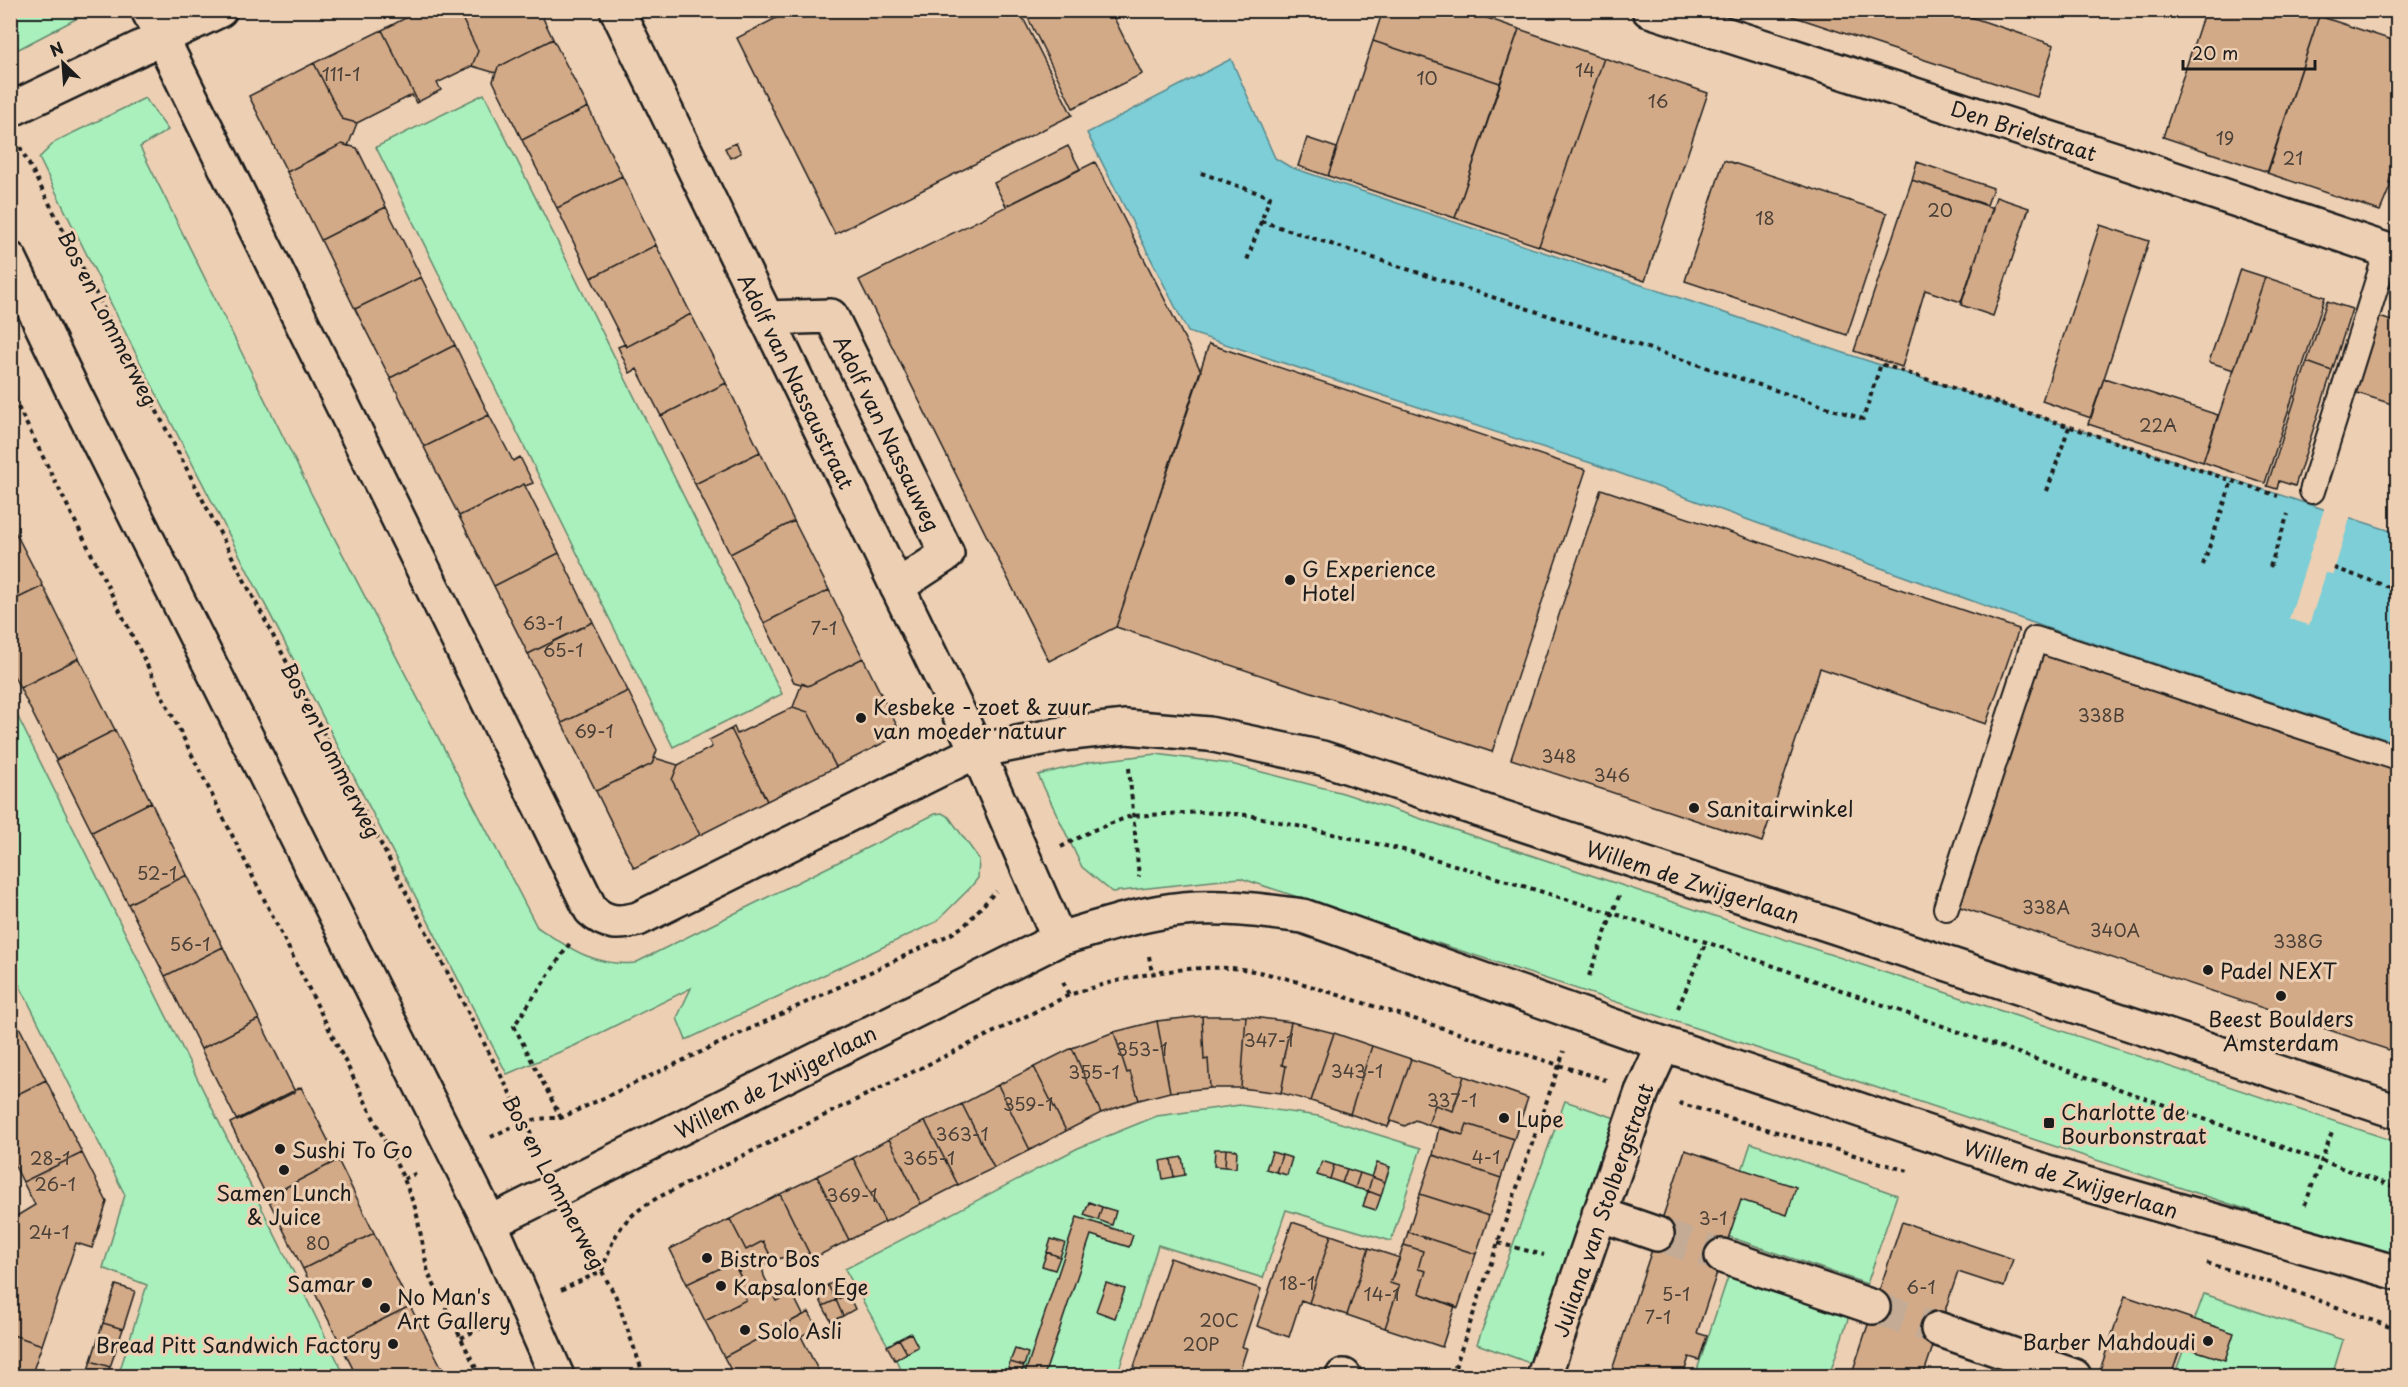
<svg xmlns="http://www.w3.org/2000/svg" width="2408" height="1387" viewBox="0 0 2408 1387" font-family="'Playpen Sans',sans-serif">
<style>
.green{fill:#a9f0bc;stroke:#62866c;stroke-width:1.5}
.water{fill:#7dced6;stroke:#56878c;stroke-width:1.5}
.pier{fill:#edcfb3}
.building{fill:#d3aa88;stroke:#1c1c1c;stroke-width:1.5}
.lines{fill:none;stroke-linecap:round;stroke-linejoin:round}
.street-tunnel{stroke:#c3ab95;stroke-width:33;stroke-dasharray:33 16;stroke-linecap:butt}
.lane-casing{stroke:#1c1c1c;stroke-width:28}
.street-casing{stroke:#1c1c1c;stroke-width:38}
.secondary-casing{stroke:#1c1c1c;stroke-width:38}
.path{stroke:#1c1c1c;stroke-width:4;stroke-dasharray:4.5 4.5;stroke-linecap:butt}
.lane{stroke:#edcfb3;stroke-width:24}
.street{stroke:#edcfb3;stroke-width:33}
.secondary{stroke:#edcfb3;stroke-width:33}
.poi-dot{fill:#1c1c1c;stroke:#edcfb3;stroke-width:2}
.labels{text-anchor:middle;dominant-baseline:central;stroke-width:6;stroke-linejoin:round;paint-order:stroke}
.number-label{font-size:18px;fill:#4a4037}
.street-label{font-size:21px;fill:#1c1c1c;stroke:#edcfb3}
.poi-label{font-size:21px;fill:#1c1c1c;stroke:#edcfb3;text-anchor:start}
</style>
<rect width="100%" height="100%" fill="#edcfb3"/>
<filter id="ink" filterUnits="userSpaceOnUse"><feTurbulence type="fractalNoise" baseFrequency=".0167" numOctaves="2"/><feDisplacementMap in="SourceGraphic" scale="12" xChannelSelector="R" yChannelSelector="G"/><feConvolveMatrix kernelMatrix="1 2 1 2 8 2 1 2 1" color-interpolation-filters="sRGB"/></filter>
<g filter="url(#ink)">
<path class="green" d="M 11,10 L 91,10 L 91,11 L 11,53 Z
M 484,94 L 782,694 L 673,747 L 376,147 Z
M 145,98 L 168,130 L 140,147 L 313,497 L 537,927 C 569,948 595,967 635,963 L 935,814 L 942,813 L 949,817 L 979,859 L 978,878 L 970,888 L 936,922 L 686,1040 L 677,1018 L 691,988 L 574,1046 L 507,1074 L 138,358 L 39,158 L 56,141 Z
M 10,703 L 11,703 L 345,1376 L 118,1376 L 147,1285 L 103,1268 L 125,1195 L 11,968 Z
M 1156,754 L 1231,764 L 1343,793 L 2397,1142 L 2397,1259 L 1240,878 L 1112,892 L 1082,867 L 1038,775 L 1090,762 Z
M 1565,1101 L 1618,1119 L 1530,1363 L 1477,1344 Z
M 1240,1105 L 1318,1116 L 1421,1148 L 1391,1241 L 1286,1210 L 1263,1278 L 1158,1245 L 1117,1376 L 905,1376 L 845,1269 L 1078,1148 L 1157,1116 Z
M 1751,1143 L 1897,1195 L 1867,1284 L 1721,1234 Z
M 1730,1271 L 1849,1316 L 1829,1376 L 1695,1376 Z
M 2204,1294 L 2343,1340 L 2332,1376 L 2174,1376 Z"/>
<path class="water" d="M 1231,59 L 1275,158 L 1290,167 L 1847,354 L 2397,533 L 2397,743 L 2047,628 L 1594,464 L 1188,332 L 1087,133 Z"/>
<path class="pier" d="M 2325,506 L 2351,515 L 2333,574 L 2326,573 L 2309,625 L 2289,619 Z"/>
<path class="building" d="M 421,10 L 458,10 L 478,51 L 472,66 L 437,83 L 441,90 L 418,102 L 382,30 Z
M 458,10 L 539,10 L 553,39 L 498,67 L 496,73 L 472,66 L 478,51 Z
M 792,10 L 1019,10 L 1072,115 L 835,234 L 737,38 Z
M 1024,10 L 1110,10 L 1142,74 L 1073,108 Z
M 1383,10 L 1464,10 L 1519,29 L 1500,83 L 1373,41 Z
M 1787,10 L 1950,10 L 2054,45 L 2037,97 L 1786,14 Z
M 2205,10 L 2321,10 L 2268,172 L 2163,137 Z
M 2319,16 L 2398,42 L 2398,158 L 2389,182 L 2390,187 L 2380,211 L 2267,173 Z
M 1519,29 L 1604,58 L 1539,246 L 1455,218 Z
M 382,30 L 418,102 L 416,103 L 412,95 L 357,123 L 342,119 L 314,63 Z
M 553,39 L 588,107 L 522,140 L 493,81 L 498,67 Z
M 1373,41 L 1500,83 L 1455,218 L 1328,176 Z
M 1604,58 L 1708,93 L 1645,281 L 1539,246 Z
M 314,63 L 342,119 L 357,123 L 348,146 L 342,144 L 287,172 L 249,96 Z
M 588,107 L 622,176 L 557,208 L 522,140 Z
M 1307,138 L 1337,148 L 1328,176 L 1298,166 Z
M 736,143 L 741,153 L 730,158 L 725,148 Z
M 342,144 L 357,148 L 386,207 L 321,240 L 287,172 Z
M 1068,146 L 1080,169 L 1006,206 L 994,183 Z
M 2398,158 L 2398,185 L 2389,182 Z
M 1724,160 L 1887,213 L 1847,335 L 1685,281 Z
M 1095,162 L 1201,371 L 1116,627 L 1049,661 L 859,280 Z
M 1917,162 L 1993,188 L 1987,205 L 1912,180 Z
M 622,176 L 656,245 L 591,278 L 557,208 Z
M 1912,180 L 1993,208 L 1961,302 L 1925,290 L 1902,367 L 1854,351 Z
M 1996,197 L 2029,208 L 1993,316 L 1961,305 Z
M 386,207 L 421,277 L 355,309 L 321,240 Z
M 2100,225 L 2149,241 L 2091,418 L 2042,401 Z
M 656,245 L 691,314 L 626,347 L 591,278 Z
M 2240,269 L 2265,277 L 2234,370 L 2209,362 Z
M 421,277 L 455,345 L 390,378 L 355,309 Z
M 2265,277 L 2325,297 L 2265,483 L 2203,462 Z
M 2327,301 L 2352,309 L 2332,371 L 2307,362 Z
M 691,314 L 726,383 L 661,416 L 637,369 L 630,373 L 618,347 L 625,344 L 626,347 Z
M 2376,316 L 2398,323 L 2398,406 L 2351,391 Z
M 1209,344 L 1586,470 L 1492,752 L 1116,627 Z
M 455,345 L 489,415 L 424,447 L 390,378 Z
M 2307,362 L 2332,371 L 2295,486 L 2279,481 L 2277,489 L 2267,486 Z
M 2104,378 L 2218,415 L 2203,462 L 2088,424 Z
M 726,383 L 760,452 L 695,484 L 661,416 Z
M 489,415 L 513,461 L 520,457 L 533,483 L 525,486 L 524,484 L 459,516 L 424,447 Z
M 760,452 L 794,521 L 730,554 L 695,484 Z
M 524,484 L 559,553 L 494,586 L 459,516 Z
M 1601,489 L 2019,629 L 1986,724 L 1820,668 L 1762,842 L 1511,759 Z
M 794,521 L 829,590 L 764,623 L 730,554 Z
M 10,522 L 43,586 L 10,602 Z
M 559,553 L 593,622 L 528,654 L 494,586 Z
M 43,586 L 79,658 L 20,688 L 10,668 L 10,602 Z
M 829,590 L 863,658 L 808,686 L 794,682 L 764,623 Z
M 593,622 L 628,691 L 562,723 L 528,654 Z
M 2043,653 L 2398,770 L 2398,1053 L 1960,907 Z
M 79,658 L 115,730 L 56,760 L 20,688 Z
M 863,658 L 901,734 L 836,767 L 808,712 L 793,707 L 802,683 L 808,686 Z
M 628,691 L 657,750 L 652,764 L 596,791 L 562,723 Z
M 793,707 L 808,712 L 836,767 L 767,801 L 731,729 L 734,727 L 737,734 Z
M 731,729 L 767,801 L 700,835 L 672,780 L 678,765 L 712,747 L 709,740 Z
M 115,730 L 151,802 L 92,832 L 56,760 Z
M 655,758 L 678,765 L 672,780 L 700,835 L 634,868 L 596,791 L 652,764 Z
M 151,802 L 187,875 L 128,904 L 92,832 Z
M 187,875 L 223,947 L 165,976 L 128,904 Z
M 223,947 L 259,1019 L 201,1049 L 165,976 Z
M 10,1009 L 46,1080 L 10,1098 Z
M 1202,1016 L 1246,1016 L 1241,1088 L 1210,1088 L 1208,1059 L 1204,1060 Z
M 1202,1016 L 1204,1060 L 1208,1059 L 1210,1088 L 1170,1092 L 1157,1021 Z
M 1246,1016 L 1291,1022 L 1282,1065 L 1286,1066 L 1281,1093 L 1241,1088 Z
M 259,1019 L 295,1092 L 237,1121 L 201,1049 Z
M 1157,1021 L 1170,1092 L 1139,1100 L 1130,1072 L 1127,1073 L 1114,1032 Z
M 1291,1022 L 1334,1033 L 1311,1101 L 1281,1093 L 1286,1066 L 1282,1065 Z
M 1114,1032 L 1127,1073 L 1130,1072 L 1139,1100 L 1101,1113 L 1072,1048 Z
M 1334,1033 L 1372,1046 L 1350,1114 L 1311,1101 Z
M 1372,1046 L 1411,1059 L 1388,1127 L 1350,1114 Z
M 1072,1048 L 1101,1113 L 1066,1131 L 1034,1067 Z
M 1411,1059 L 1464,1076 L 1453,1111 L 1435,1105 L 1428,1125 L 1415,1120 L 1405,1126 L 1391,1121 L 1388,1127 Z
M 1034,1067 L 1066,1131 L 1030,1150 L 998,1085 Z
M 1464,1076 L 1528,1098 L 1514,1139 L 1467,1124 L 1463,1135 L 1428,1125 L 1435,1105 L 1453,1111 Z
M 46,1080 L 82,1153 L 23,1182 L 10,1156 L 10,1098 Z
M 998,1085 L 1030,1150 L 994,1168 L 962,1104 Z
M 301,1087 L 338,1160 L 267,1197 L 230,1123 Z
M 962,1104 L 994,1168 L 958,1185 L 925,1121 Z
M 925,1121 L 958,1185 L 921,1204 L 889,1139 Z
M 1467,1124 L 1514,1139 L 1501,1178 L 1433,1155 L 1439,1127 L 1463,1135 Z
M 889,1139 L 921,1204 L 885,1222 L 853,1158 Z
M 1215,1149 L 1226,1149 L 1225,1167 L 1214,1166 Z
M 1226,1149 L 1237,1150 L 1236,1168 L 1225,1167 Z
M 1685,1150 L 1796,1187 L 1787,1215 L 1741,1200 L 1697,1333 L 1707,1336 L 1699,1360 L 1689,1357 L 1683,1376 L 1610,1376 Z
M 1272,1152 L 1282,1155 L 1276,1172 L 1266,1169 Z
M 82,1153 L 107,1202 L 92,1248 L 76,1243 L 42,1345 L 10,1334 L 10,1220 L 35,1205 L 23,1182 Z
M 1282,1155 L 1292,1158 L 1287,1175 L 1276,1172 Z
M 1433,1155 L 1501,1178 L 1489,1216 L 1420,1194 Z
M 1182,1157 L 1185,1175 L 1174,1177 L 1171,1159 Z
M 853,1158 L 885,1222 L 849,1240 L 817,1176 Z
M 1171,1159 L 1174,1177 L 1163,1179 L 1160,1161 Z
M 338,1160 L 374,1233 L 303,1269 L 267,1197 Z
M 1322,1161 L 1334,1165 L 1330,1179 L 1317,1175 Z
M 1377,1163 L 1390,1167 L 1385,1182 L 1372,1177 Z
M 1334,1165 L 1347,1169 L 1342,1183 L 1330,1179 Z
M 1347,1169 L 1360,1173 L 1355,1188 L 1342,1183 Z
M 1360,1173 L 1372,1177 L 1368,1191 L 1355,1188 Z
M 817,1176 L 849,1240 L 812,1259 L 780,1194 Z
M 1372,1177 L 1385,1182 L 1381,1196 L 1368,1191 Z
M 1368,1191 L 1381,1196 L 1376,1210 L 1363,1206 Z
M 780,1194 L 809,1253 L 796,1259 L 787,1256 L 773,1261 L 763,1241 L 746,1250 L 730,1219 Z
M 1420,1194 L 1489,1216 L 1476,1254 L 1408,1232 Z
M 1089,1202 L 1102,1207 L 1098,1220 L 1084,1215 Z
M 1102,1207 L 1116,1211 L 1112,1225 L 1098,1220 Z
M 1077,1217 L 1133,1235 L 1129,1247 L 1091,1235 L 1044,1376 L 1024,1376 Z
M 730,1219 L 746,1250 L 763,1241 L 773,1261 L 762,1266 L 757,1262 L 738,1272 L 733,1262 L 687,1284 L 670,1249 Z
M 1292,1222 L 1331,1235 L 1309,1303 L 1301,1300 L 1289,1337 L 1257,1326 Z
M 1902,1222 L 2013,1259 L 2004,1287 L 1958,1272 L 1923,1376 L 1851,1376 Z
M 1408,1232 L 1476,1254 L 1458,1308 L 1419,1293 L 1426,1271 L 1418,1269 L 1423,1251 L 1404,1245 Z
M 374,1233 L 410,1306 L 339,1341 L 303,1269 Z
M 1331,1235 L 1369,1248 L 1347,1315 L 1309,1303 Z
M 1051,1239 L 1065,1243 L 1060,1257 L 1047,1252 Z
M 1404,1245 L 1423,1251 L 1418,1269 L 1426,1271 L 1419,1293 L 1455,1306 L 1442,1347 L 1385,1328 L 1399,1286 L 1390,1283 Z
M 1369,1248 L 1400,1258 L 1390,1283 L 1399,1286 L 1385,1328 L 1347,1315 Z
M 1047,1252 L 1060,1257 L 1055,1270 L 1042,1266 Z
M 1170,1258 L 1261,1289 L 1242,1347 L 1247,1348 L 1238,1376 L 1131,1376 Z
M 733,1262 L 744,1283 L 739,1285 L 746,1300 L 705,1321 L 687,1284 Z
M 757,1262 L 762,1266 L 764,1276 L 776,1301 L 792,1293 L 803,1315 L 724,1357 L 705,1321 L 746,1300 L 739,1285 L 744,1283 L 738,1272 Z
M 840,1279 L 848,1294 L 836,1300 L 828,1285 Z
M 1106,1283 L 1125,1289 L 1115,1318 L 1096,1311 Z
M 116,1285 L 135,1291 L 123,1329 L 103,1323 Z
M 828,1285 L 836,1300 L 823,1306 L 816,1291 Z
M 848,1294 L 855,1309 L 843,1316 L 836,1300 Z
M 2125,1296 L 2234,1333 L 2225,1360 L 2181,1346 L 2171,1376 L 2098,1376 Z
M 836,1300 L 843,1316 L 831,1321 L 823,1306 Z
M 410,1306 L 446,1376 L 371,1376 L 369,1373 L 362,1376 L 356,1375 L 339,1341 Z
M 809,1312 L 817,1328 L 801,1336 L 821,1376 L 734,1376 L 724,1357 Z
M 103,1323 L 123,1329 L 110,1367 L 91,1361 Z
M 911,1333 L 918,1347 L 907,1353 L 899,1339 Z
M 10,1334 L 42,1345 L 31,1376 L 10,1376 Z
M 899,1339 L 907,1353 L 895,1360 L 887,1346 Z
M 1015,1349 L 1028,1353 L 1024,1366 L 1010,1362 Z
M 91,1361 L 110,1367 L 107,1376 L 86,1376 Z
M 1010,1362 L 1024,1366 L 1020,1376 L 1006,1376 Z
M 2344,1368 L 2369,1376 L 2341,1376 Z"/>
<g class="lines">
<path class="street-tunnel" d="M 1657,1234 L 1722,1256
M 1873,1307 L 1938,1329"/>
<g class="lane-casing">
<path id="lane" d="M 2312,491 L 2387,251
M 1946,908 L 2035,639 L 2398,758"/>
</g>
<g class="street-casing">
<path id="street" d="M 148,10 L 591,910 C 606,924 619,924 638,919 L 977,751 L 1062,734 L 1126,727 L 1209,734 L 1322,758 L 2398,1112
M 617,10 L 977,751 L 1059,939
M 1649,10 L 2121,161 L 2398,254
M 10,110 L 220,10
M 766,318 L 831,316 L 947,554 L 897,587
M 1599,1214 L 1657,1234
M 1722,1256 L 1873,1307
M 1938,1329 L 2074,1376
M 1343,1376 L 1344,1376
M 1544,1376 L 1642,1092 L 1664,1044"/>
</g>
<g class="secondary-casing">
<path id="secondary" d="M 10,259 L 74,393 L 490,1223 L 557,1376
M 490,1223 L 1059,939 C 1100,927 1141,913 1184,909 C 1223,905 1264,911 1303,916 L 1664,1044 L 2044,1172 L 2398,1273"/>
</g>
<path class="path" d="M 20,147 L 541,1153
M 1201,173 L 1270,197 L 1246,263
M 1261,221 L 1863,419 L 1881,364 L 2278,496
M 10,391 L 404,1179 L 416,1210 L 428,1273 L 480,1376
M 2047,491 L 2069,427
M 2203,565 L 2232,481
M 2270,567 L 2288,514
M 2334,568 L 2398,590
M 1129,768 L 1139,877
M 1061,847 L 1091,831 L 1131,816 L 1201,812 L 1249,815 L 1412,852 L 1706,942 L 2398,1188
M 1149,956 L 1152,973
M 1589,976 L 1619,896
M 1063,982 L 1069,995
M 1678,1008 L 1706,942
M 1679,1103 L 1908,1171
M 561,1118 L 514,1026 L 570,943
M 491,1137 C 517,1124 531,1117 561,1118 L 951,934 L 965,925 L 996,891
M 404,1179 L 419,1172
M 2305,1205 L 2333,1130
M 576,1224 L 616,1297 L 644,1376
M 1498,1243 L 1544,1255
M 2207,1263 L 2275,1284 L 2398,1330
M 561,1290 L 602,1271 C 615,1231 621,1220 657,1198 L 1069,995 C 1121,978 1173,966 1228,968 C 1246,968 1265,974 1282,977 L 1606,1080
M 461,1338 L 492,1322
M 1452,1376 L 1564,1051"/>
<use href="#lane" class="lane"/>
<use href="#street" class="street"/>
<use href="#secondary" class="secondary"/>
</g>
</g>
<g class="poi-dot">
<circle cx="1290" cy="580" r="6"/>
<circle cx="861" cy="718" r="6"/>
<circle cx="1694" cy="808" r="6"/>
<circle cx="2208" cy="970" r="6"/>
<circle cx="2281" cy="996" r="6"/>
<circle cx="1504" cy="1118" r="6"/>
<rect x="2043" y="1117" width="12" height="12" rx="3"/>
<circle cx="280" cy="1149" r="6"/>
<circle cx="284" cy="1170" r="6"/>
<circle cx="707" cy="1258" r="6"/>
<circle cx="367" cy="1283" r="6"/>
<circle cx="721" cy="1286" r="6"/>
<circle cx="385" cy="1308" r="6"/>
<circle cx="745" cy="1330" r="6"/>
<circle cx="2208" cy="1341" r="6"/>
<circle cx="393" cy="1344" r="6"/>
</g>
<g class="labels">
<g class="number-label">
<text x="1585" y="69">14</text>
<text x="341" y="73">111-1</text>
<text x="1427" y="77">10</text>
<text x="1658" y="100">16</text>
<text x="2225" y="137">19</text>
<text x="2293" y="157">21</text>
<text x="1940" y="209">20</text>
<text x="1765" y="217">18</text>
<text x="2158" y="424">22A</text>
<text x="543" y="622">63-1</text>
<text x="824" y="627">7-1</text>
<text x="563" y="649">65-1</text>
<text x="2101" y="714">338B</text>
<text x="594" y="730">69-1</text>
<text x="1559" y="755">348</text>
<text x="1612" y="774">346</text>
<text x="157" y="872">52-1</text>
<text x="2046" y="906">338A</text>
<text x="2115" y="929">340A</text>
<text x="2298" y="940">338G</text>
<text x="190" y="943">56-1</text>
<text x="1269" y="1039">347-1</text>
<text x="1142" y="1048">353-1</text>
<text x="1357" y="1070">343-1</text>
<text x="1094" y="1071">355-1</text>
<text x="1452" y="1099">337-1</text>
<text x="1028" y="1103">359-1</text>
<text x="962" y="1133">363-1</text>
<text x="1486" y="1156">4-1</text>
<text x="50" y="1157">28-1</text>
<text x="929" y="1157">365-1</text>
<text x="55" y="1183">26-1</text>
<text x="852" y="1194">369-1</text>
<text x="1713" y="1217">3-1</text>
<text x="49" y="1231">24-1</text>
<text x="318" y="1242">80</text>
<text x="1297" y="1282">18-1</text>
<text x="1921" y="1286">6-1</text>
<text x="1382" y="1293">14-1</text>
<text x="1676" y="1293">5-1</text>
<text x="1658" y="1316">7-1</text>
<text x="1219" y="1319">20C</text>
<text x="1201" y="1343">20P</text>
</g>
<g class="street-label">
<text transform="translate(2024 130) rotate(18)">Den Brielstraat</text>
<text transform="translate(109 318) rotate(63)">Bos en Lommerweg</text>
<text transform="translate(797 381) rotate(64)">Adolf van Nassaustraat</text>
<text transform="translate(888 433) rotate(64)">Adolf van Nassauweg</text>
<text transform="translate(332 750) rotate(63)">Bos en Lommerweg</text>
<text transform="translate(1693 881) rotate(18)">Willem de Zwijgerlaan</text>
<text transform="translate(775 1081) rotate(-27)">Willem de Zwijgerlaan</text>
<text transform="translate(2071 1178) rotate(17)">Willem de Zwijgerlaan</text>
<text transform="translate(555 1182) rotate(62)">Bos en Lommerweg</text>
<text transform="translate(1602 1210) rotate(-71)">Juliana van Stolbergstraat</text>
</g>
<g class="poi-label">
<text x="1302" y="568">G Experience<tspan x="1302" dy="24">Hotel</tspan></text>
<text x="873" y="706">Kesbeke - zoet &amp; zuur<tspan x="873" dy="24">van moeder natuur</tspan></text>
<text x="1706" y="808">Sanitairwinkel</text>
<text x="2220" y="970">Padel NEXT</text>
<text x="2281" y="1018" text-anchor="middle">Beest Boulders<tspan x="2281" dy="24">Amsterdam</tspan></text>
<text x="2061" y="1111">Charlotte de<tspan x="2061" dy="24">Bourbonstraat</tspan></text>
<text x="1516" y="1118">Lupe</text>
<text x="292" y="1149">Sushi To Go</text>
<text x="284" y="1192" text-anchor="middle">Samen Lunch<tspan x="284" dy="24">&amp; Juice</tspan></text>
<text x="719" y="1258">Bistro Bos</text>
<text x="355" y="1283" text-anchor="end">Samar</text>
<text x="733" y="1286">Kapsalon Ege</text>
<text x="397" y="1296">No Man's<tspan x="397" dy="24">Art Gallery</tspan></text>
<text x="757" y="1330">Solo Asli</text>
<text x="2196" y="1341" text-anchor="end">Barber Mahdoudi</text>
<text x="381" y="1344" text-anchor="end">Bread Pitt Sandwich Factory</text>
</g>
</g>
<rect width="2408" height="1387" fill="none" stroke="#edcfb3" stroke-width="36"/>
<rect x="18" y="18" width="2372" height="1351" fill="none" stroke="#1c1c1c" stroke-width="2" filter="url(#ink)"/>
<g transform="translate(63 63) rotate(335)" stroke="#edcfb3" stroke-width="4.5" paint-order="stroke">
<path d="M0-4.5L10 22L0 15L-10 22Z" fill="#1c1c1c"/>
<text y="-9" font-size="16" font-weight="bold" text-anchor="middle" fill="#1c1c1c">N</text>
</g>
<path d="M2183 60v9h132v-9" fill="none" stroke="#1c1c1c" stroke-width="3"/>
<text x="2192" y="60" font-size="18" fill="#1c1c1c" stroke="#edcfb3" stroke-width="4.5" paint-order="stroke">20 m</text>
</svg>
